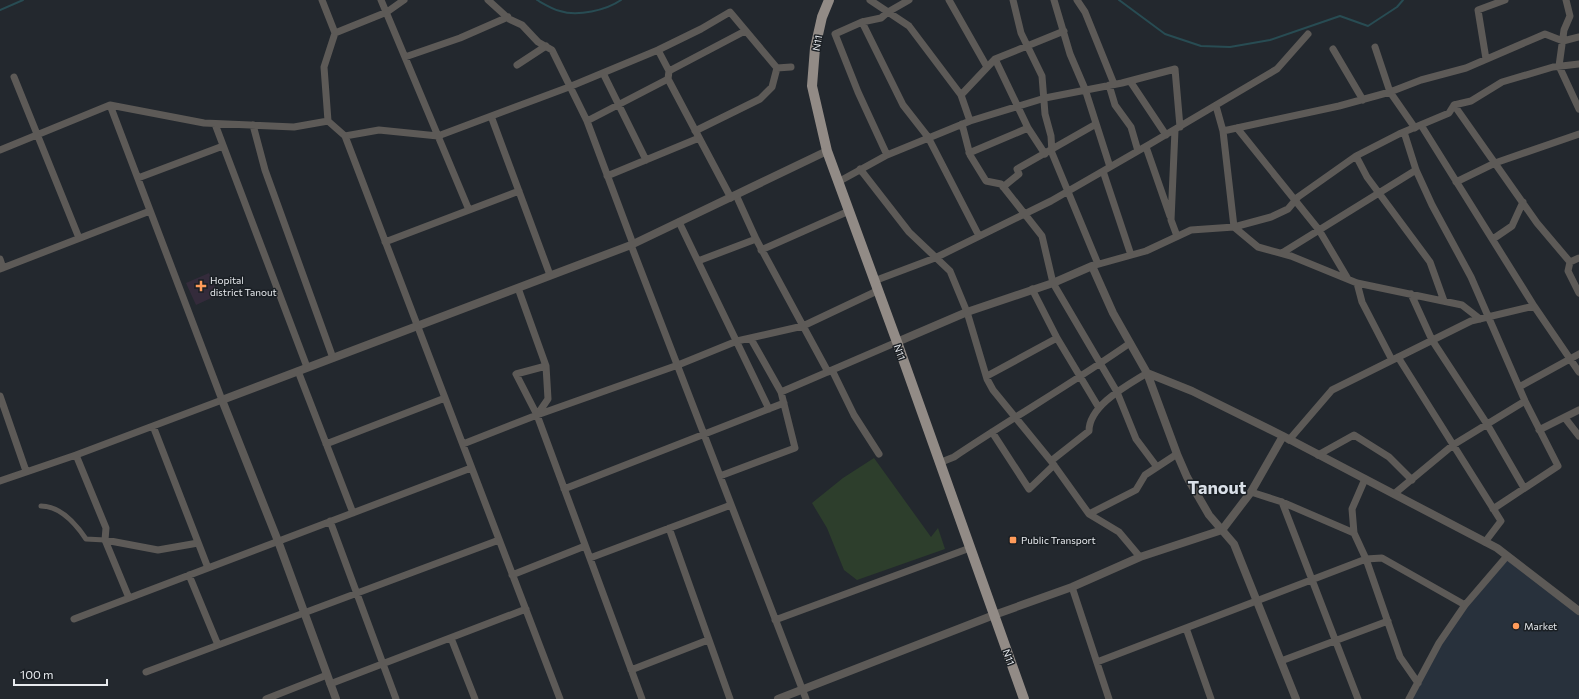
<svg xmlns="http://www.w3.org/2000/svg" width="1579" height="699" viewBox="0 0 1579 699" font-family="Commissioner,sans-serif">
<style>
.built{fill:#28313c}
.medical{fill:#342b3b}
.green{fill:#2d3e2c}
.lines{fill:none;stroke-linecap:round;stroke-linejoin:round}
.stream{stroke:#284c53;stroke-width:2}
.pedestrian{stroke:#5d5a57;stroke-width:5}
.minor{stroke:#5d5a57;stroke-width:7}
.tertiary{stroke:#5d5a57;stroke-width:8}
.primary{stroke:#928b86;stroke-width:10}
.poi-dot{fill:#ff9b5a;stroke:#1a1f24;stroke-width:1.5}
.labels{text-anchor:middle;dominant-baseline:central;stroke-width:3;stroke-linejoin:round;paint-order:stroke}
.street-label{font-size:10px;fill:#e7eaee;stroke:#1a1f24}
.poi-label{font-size:10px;fill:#e7eaee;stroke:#1a1f24;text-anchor:start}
.town-label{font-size:18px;font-weight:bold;fill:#dae0e8;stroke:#1a1f24}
</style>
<rect width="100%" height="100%" fill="#23282e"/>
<path class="built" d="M 1507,556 L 1579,611 L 1579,699 L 1409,699 L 1441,640 Z"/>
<path class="medical" d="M 209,273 L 216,290 L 218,289 L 220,294 L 196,305 L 186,283 Z"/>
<path class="green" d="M 874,458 L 931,537 L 938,528 L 945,549 L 857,580 L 844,570 L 827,528 L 812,503 L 843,478 Z"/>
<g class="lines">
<path class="stream" d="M 537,0 C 544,4 552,9 560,11 C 577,17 607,10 621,0
M 1119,0 L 1165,34 L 1201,46 L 1230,47 L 1270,40 L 1340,16 L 1368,26 L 1397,7 L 1403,0
M 0,10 L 23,0"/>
<path class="pedestrian" d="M 41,506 C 61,506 76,524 86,539 L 105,540"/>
<path class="minor" d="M 322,0 L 335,33
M 381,0 L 469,210
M 488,0 L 509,19 L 522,25 L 538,42 L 552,50 L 587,121 L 633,244
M 870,0 L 909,26 L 961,95 L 970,121
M 949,0 L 987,67
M 1013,0 L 1021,33 L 1042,76 L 1045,114 L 1051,136 L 1052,153 L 1098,264
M 1054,0 L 1070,54 L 1085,89 L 1110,167
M 1077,0 L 1085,12 L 1114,84
M 1566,0 L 1570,16 L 1564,30 L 1559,66 L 1579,109
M 862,22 L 903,105 L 928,137 L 979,236
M 1579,37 L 1563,41 L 1545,34 L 1466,68 L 1421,80 L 1390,92 L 1339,106 L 1223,131 L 1234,227 L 1271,217 L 1288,209 L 1298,197 L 1356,156 L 1399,134 L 1449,113 L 1454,105 L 1471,101 L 1502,82 L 1553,67 L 1579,64
M 1375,47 L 1390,92 L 1415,128
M 1333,49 L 1363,100
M 658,50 L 669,71 L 668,79 L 731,198
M 405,57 L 460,38 L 508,17
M 995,59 L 1028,128 L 1045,154
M 1486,59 L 1478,10 L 1505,0
M 517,65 L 546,46
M 669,71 L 745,31
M 603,73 L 646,160
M 14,77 L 79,238
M 1130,81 L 1166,135
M 1109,85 L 1115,105 L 1131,127 L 1138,151
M 961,95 L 995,59 L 1064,31
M 1454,105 L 1537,223 L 1570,262 L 1568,271 L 1579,293
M 1216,106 L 1223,131
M 491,116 L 550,275
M 587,121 L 668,79
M 215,124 L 307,367
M 962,124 L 970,155 L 986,181 L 1001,184 L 1042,236 L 1053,283 L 1117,392 L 1136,439 L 1157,467
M 253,125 L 265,170 L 333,358
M 1421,125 L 1534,306 L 1579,372
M 1237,128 L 1319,230 L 1348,279
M 1175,130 L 1171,220 L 1177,236
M 695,131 L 760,99 L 772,87 L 777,68
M 1404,132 L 1416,170 L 1432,205 L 1471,277 L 1525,401 L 1558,466 L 1493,509
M 345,136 L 328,121 L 324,67 L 335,33 L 387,12 L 404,0
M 1146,147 L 1170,216
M 0,150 L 110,105 L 204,123 L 294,127 L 328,121
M 969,153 L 1028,128
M 887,155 L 858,92 L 835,34 L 862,22 L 881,18 L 888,12 L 909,0
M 1356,156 L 1367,177 L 1430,262 L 1444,301
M 860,169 L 909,232 L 950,271 L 967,312 L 987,379 L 993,390 L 1051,461 L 1089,514 L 1119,532 L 1140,557
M 1103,171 L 1131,255
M 607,176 L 699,138
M 138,178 L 223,146
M 838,182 L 887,155 L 970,121 L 1045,98 L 1122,83 L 1175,69 L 1180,127
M 1456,182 L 1495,163 L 1579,134
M 1003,187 L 1019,174 L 1017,169 L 1096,124
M 736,195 L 756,239 L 828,372
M 679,222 L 769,409
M 1493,239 L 1512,226 L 1523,202
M 385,242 L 519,191
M 631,245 L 806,699
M 761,250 L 849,211
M 1282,253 L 1416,170
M 0,259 L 3,268
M 698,261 L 756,239
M 1570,262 L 1579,258
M 1092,266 L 1146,251 L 1191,230 L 1234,227 L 1258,247 L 1291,256 L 1357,283 L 1462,305 L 1480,319
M 0,269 L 150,211
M 874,281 L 935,258 L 1051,201 L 1150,144 L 1277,69 L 1308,34
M 1357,283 L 1362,302 L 1392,360
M 518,288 L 546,366 L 548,399 L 537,415 L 642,699
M 1032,289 L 1057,338 L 1099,408
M 1411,294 L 1432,340 L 1487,424 L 1524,488
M 1398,357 L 1501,521 L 1485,542
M 832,370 L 854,415 L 879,454
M 298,371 L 353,513
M 987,376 L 1057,338
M 1519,387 L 1579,354
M 781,392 L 897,342
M 0,396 L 26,471
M 537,415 L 516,374 L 546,366
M 1565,418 L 1579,436
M 153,426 L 208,568
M 1539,430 L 1579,410
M 992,432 L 1029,489 L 1054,465
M 1289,440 L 1332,390 L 1471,321 L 1534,306
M 326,444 L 445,398
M 463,444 L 537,415 L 678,365 L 737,341 L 803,326 L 877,291
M 76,455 L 106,528 L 105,540
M 1318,455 L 1354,435 L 1389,457 L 1412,480
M 1051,461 L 1089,431 C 1089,405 1128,385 1147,373
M 939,463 L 954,457 C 1012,418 1073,383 1130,343
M 720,476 L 795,448 L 781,392 L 751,339
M 0,481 L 76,455 L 222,400 L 110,105
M 564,489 L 784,403
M 1251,492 L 1282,502 L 1354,533 L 1366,559 L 1400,657 L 1418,683
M 1394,494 L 1453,445 L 1525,401
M 1282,502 L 1358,699
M 1089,514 L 1136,490 L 1145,475 L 1177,454
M 330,521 L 396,699
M 669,528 L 730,699
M 1354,533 L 1352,509 L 1365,479
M 590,558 L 731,505
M 189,575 L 218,645
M 512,575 L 585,546
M 1072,587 L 1109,699
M 129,598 L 105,540 L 158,550 L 198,543
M 74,619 L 471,468
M 775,620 L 970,548
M 1186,628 L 1211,699
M 451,638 L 475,699
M 1281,661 L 1388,621
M 1097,662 L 1366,559 L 1382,558 L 1465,605
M 631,670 L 708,640
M 146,672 L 499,540
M 330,684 L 526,609
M 266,699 L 327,675
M 560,699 L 345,136 L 379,130 L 438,136 L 569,87 L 658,50 L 701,29 L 730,12 L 777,68 L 791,67
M 1409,699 L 1439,643 L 1465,605 L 1507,556"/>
<path class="tertiary" d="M 897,342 L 967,312 L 1053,283 L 1092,266 L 1113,313 L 1147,373 L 1177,454 L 1187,477 L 1209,515 L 1234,544 L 1296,699
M 1147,373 L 1192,391 L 1283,436 L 1497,548 L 1579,611
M 336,699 L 278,541 L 222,400 L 631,245 L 827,151
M 778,699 L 994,615 L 1072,587 L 1140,557 L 1222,530 L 1251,492 L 1283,436"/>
<path class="primary" d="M 829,0 L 822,17 L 815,48 L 812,86 L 827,151 L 897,342 L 1024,699"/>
</g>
<g class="poi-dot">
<path d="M199 280h4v4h4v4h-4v4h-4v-4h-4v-4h4z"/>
<rect x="1009" y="536" width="8" height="8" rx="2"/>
<circle cx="1516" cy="626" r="4"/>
</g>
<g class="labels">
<g class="street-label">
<text transform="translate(817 43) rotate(-80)">N11</text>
<text transform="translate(900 352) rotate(71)">N11</text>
<text transform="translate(1009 657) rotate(70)">N11</text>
</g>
<g class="poi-label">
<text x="210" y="280">Hopital<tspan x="210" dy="12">district Tanout</tspan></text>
<text x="1021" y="540">Public Transport</text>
<text x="1524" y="626">Market</text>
</g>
<g class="town-label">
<text x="1217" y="487">Tanout</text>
</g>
</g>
<path d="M14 679v6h93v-6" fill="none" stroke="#e7eaee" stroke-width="2"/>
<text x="20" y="679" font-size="12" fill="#e7eaee" stroke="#1a1f24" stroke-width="3" paint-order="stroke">100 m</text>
</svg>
